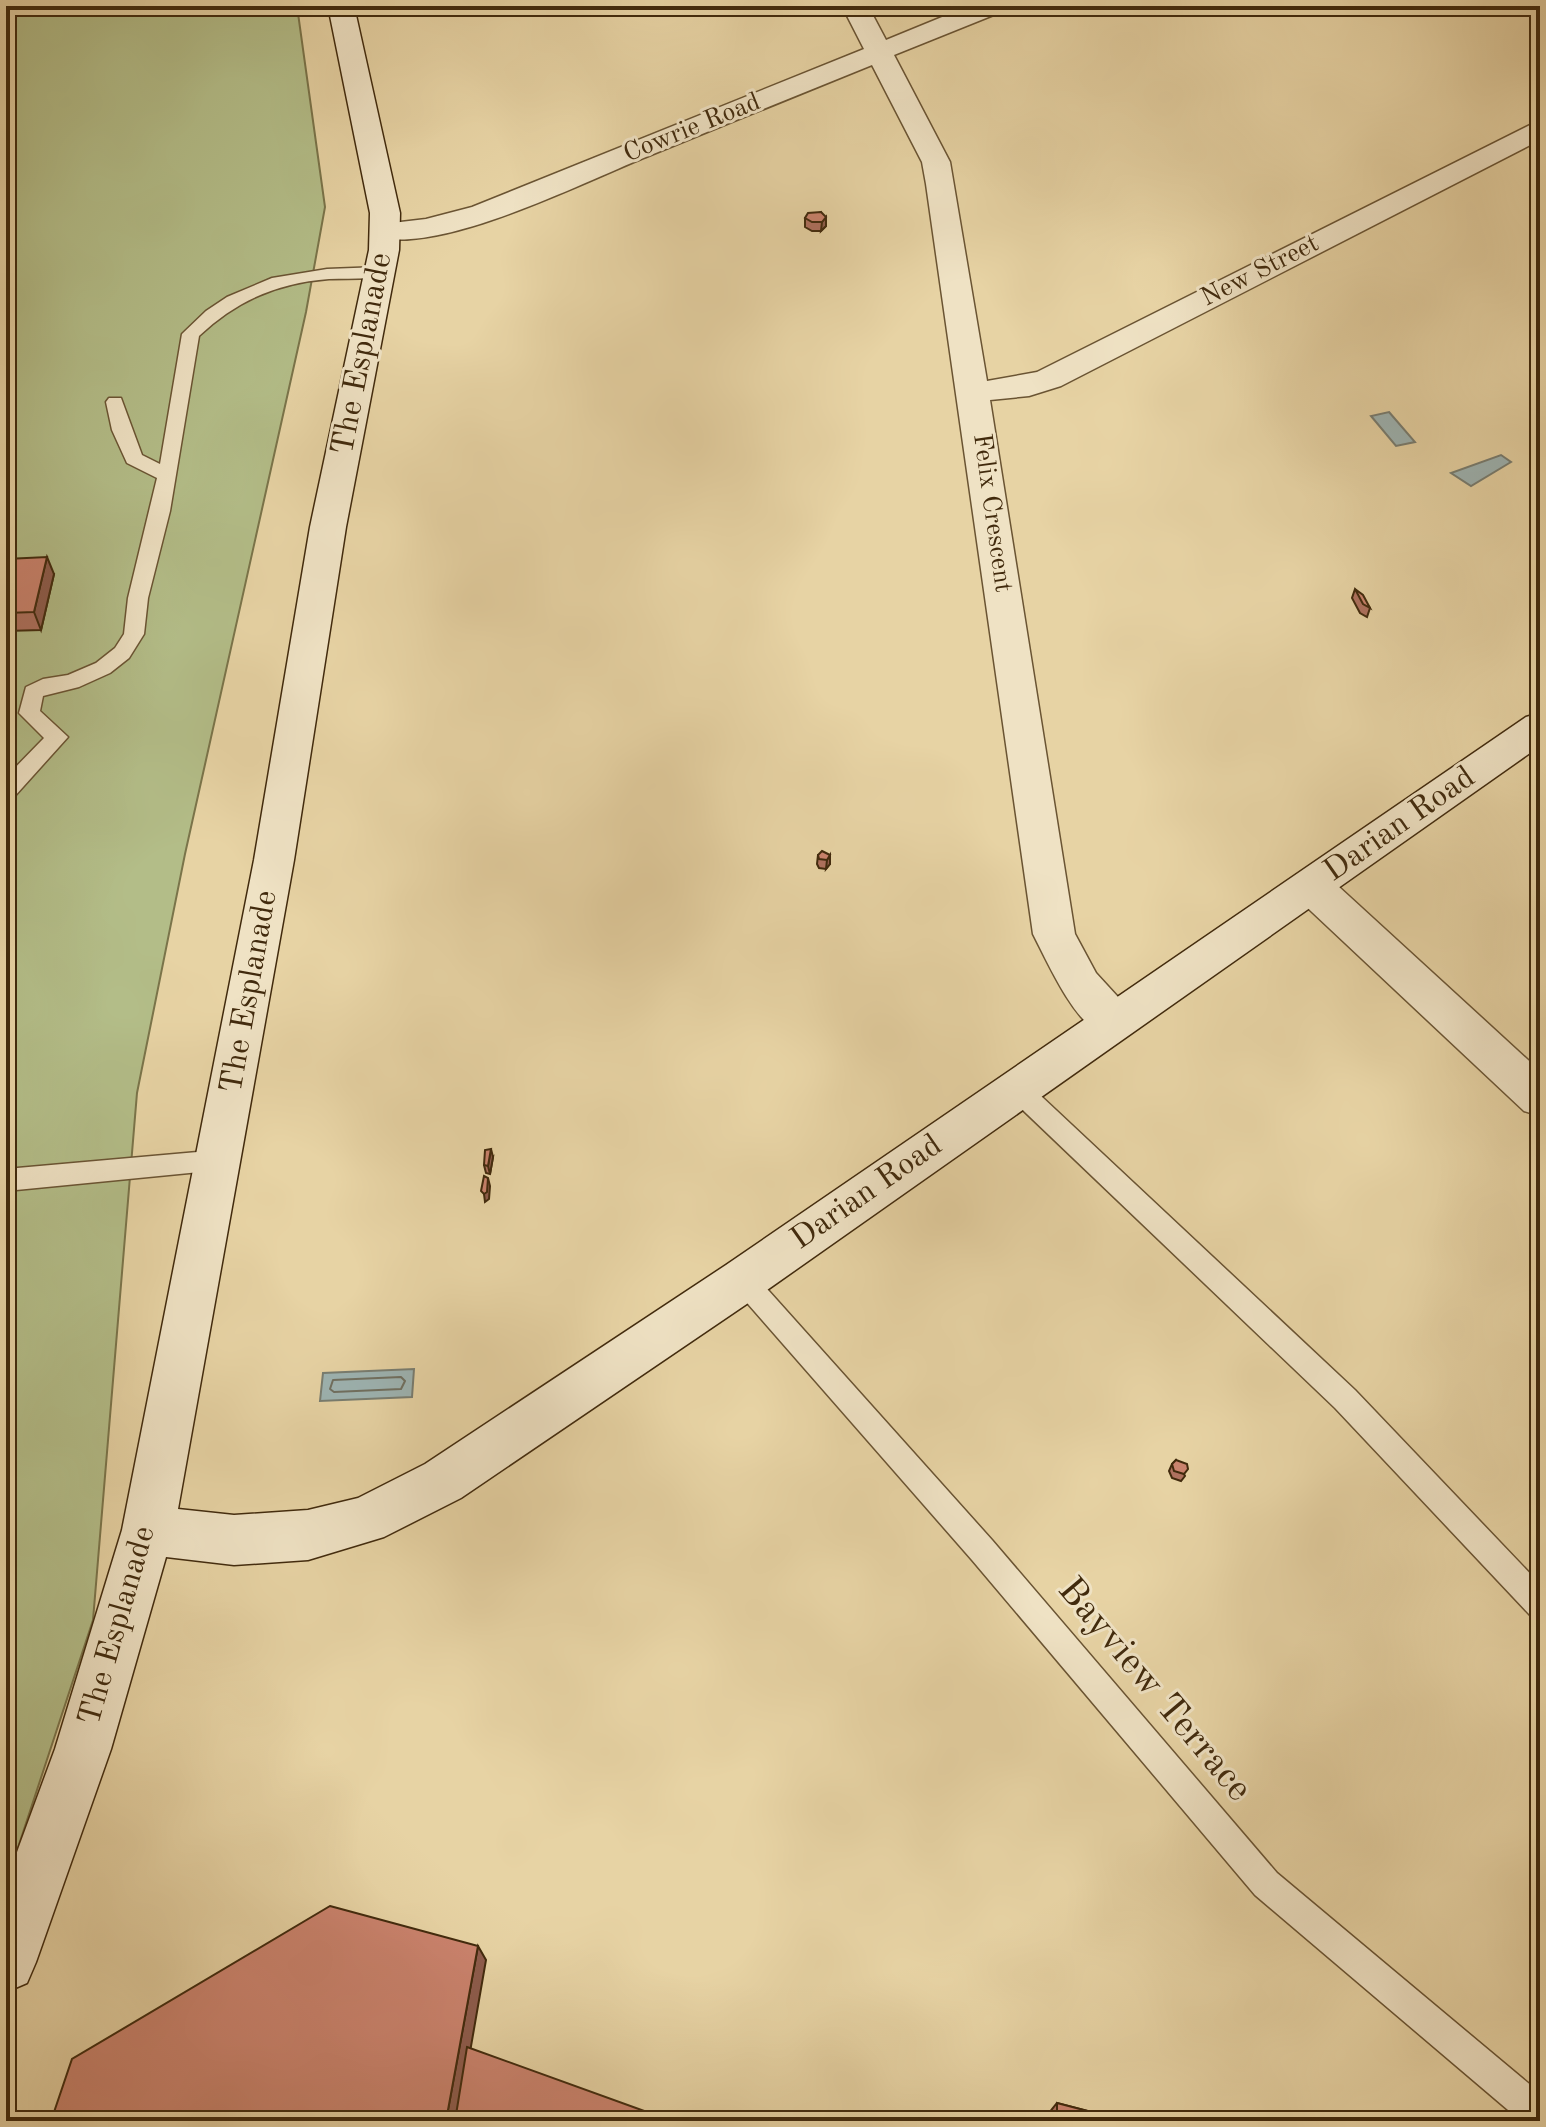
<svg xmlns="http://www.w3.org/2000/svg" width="1546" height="2127" viewBox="0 0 1546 2127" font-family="'Old Standard TT',serif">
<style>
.green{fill:#b3bd88;stroke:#7a744a;stroke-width:2}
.water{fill:#9db4b3;stroke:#787d71;stroke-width:2}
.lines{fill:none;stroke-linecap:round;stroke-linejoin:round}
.shore{stroke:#6f6f60;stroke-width:2}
.lane-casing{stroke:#6a5433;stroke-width:3}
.street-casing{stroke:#6a5433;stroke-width:3}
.secondary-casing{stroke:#412a0d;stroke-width:3}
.lane{fill:#efe2c4;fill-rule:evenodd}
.street{fill:#efe2c4;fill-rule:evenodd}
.secondary{fill:#efe2c4;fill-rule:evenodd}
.wall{fill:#af715f;stroke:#412a0d;stroke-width:2}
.shaded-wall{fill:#8e5c4d;stroke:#412a0d;stroke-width:2}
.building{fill:#cb836e;stroke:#412a0d;stroke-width:2}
.labels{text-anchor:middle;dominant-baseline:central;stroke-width:6;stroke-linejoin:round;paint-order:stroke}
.far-street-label{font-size:26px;fill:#412a0d;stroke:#efe2c4}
.street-label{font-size:32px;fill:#412a0d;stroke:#efe2c4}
.near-street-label{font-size:38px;fill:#412a0d;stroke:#efe2c4}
</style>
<rect width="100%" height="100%" fill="#e7d3a4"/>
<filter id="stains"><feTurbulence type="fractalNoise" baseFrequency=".0025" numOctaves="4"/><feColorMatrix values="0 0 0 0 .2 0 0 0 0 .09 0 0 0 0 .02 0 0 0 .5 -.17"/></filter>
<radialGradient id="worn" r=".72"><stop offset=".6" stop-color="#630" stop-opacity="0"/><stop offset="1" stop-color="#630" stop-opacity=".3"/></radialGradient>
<path class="green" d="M 6,6 L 297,6 L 325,207 L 306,312 L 185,854 L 137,1093 L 93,1620 L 6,1884 Z"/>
<path class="water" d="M 1389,412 L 1415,442 L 1396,446 L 1371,416 Z
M 1501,455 L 1511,462 L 1471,486 L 1451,473 Z
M 414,1369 L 412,1397 L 320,1401 L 323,1373 Z"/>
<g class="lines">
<path class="shore" d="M 401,1377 L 405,1381 L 401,1389 L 334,1392 L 330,1389 L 333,1380 Z"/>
<g class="lane-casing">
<path id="lane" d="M 380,267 L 388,272 L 386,276 C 368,280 348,278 329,279 C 278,283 237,300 199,336 L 170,511 L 148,598 L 144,634 L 129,658 L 110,673 L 79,687 L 43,696 L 40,711 L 68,737 L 14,797 L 6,799 L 6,777 L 44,738 L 19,713 L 26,687 L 43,679 L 68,675 L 96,663 L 115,648 L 124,634 L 128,598 L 157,478 L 127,463 L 112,430 L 106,402 L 109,398 L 121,398 L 142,455 L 160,464 L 182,334 L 206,311 L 227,297 L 272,278 L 327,269 Z
M 1016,1078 L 1025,1081 L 1355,1390 L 1540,1584 L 1540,1619 L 1530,1615 L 1335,1408 L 1007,1095 L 1004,1088 L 1007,1081 Z
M 220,1150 L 229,1153 L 232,1160 L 229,1167 L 220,1170 L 6,1191 L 6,1169 Z
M 743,1269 L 752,1272 L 992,1540 L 1277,1873 L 1540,2093 L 1540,2121 L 1521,2121 L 1255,1895 L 972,1560 L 734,1288 L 730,1280 L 734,1272 Z"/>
</g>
<g class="street-casing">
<path id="street" d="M 842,6 L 868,6 L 886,40 L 969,6 L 1005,6 L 1001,12 L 894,55 L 950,162 L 987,381 L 1037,372 L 1540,120 L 1540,140 L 1061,386 L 1029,396 L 990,400 L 1075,934 L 1096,973 L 1129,1009 L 1136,1021 L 1129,1033 C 1119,1037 1110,1040 1099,1033 C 1071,1016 1048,963 1033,934 L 926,184 L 922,162 L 872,65 C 797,95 722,126 646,157 C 581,183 443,254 375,237 L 371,231 L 375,225 L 426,219 L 472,207 L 864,49 Z
M 1311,871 L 1326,875 L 1540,1071 L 1540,1116 L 1524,1111 L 1296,897 L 1290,886 L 1296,875 Z"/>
</g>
<g class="secondary-casing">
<path id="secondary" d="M 328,6 L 354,6 L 400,213 L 399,250 L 346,527 L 294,860 L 178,1509 L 234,1515 L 308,1510 L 358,1498 L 425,1464 L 726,1265 L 1526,717 L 1540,713 L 1540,746 L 760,1295 L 461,1498 L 384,1537 L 308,1560 L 234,1565 L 166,1557 L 111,1749 L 36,1962 L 27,1983 L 6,1992 L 6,1882 L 55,1749 L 122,1530 L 254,860 L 310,527 L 369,250 L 370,213 Z"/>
</g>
<use href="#lane" class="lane"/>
<use href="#street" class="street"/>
<use href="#secondary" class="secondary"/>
</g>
<path class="wall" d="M 821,212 L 826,226 L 821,231 L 812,231 L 805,227 L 805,218 Z
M 6,559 L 54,574 L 41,630 L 6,631 Z
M 1355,589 L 1370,608 L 1367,617 L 1360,613 L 1352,598 Z
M 818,855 L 830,855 L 830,864 L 826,869 L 819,868 L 817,864 Z
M 493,1157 L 490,1174 L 486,1173 L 484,1165 Z
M 1176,1460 L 1185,1476 L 1181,1481 L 1172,1478 L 1169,1471 L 1172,1464 Z
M 1057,2103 L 1126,2121 L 1048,2121 L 1049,2113 Z"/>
<path class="shaded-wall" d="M 826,217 L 826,226 L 821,231 L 822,222 Z
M 47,557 L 54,574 L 41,630 L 34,612 Z
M 830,855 L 830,864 L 826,869 L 827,860 Z
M 491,1149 L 493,1157 L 490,1174 L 488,1166 Z
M 488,1178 L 490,1186 L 489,1199 L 485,1202 L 484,1194 Z
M 478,1946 L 486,1960 L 458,2121 L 446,2121 Z"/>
<path class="building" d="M 821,212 L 826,217 L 822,222 L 812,222 L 805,218 L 808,213 Z
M 47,557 L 34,612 L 6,613 L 6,559 Z
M 1355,589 L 1363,595 L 1370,608 L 1363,604 Z
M 822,851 L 830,855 L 827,860 L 819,859 L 818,855 Z
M 491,1149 L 488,1166 L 484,1165 L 485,1150 Z
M 484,1176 L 488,1178 L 487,1192 L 484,1194 L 481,1191 Z
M 1176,1460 L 1187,1464 L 1188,1469 L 1184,1474 L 1174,1471 L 1172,1464 Z
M 330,1906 L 478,1946 L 446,2121 L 51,2121 L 72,2059 Z
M 467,2047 L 672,2121 L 455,2121 Z
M 1057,2103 L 1126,2121 L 1057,2121 Z"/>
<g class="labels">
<g class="far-street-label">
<text transform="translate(692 128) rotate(-22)">Cowrie Road</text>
<text transform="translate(1260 271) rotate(-27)">New Street</text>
<text transform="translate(992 513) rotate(82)">Felix Crescent</text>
</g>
<g class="street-label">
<text transform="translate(363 354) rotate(-79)">The Esplanade</text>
<text transform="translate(1400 825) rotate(-35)">Darian Road</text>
<text transform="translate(250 992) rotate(-80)">The Esplanade</text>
<text transform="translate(867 1193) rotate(-35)">Darian Road</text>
<text transform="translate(118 1626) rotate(-74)">The Esplanade</text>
</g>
<g class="near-street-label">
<text transform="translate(1154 1690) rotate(50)">Bayview Terrace</text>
</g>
</g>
<rect width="1546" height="2127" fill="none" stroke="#e7d3a4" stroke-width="32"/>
<rect x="8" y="8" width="1530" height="2111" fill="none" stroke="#412a0d" stroke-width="4"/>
<rect x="16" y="16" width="1514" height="2095" fill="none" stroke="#412a0d" stroke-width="2"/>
<rect width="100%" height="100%" filter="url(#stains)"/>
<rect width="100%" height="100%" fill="url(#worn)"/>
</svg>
